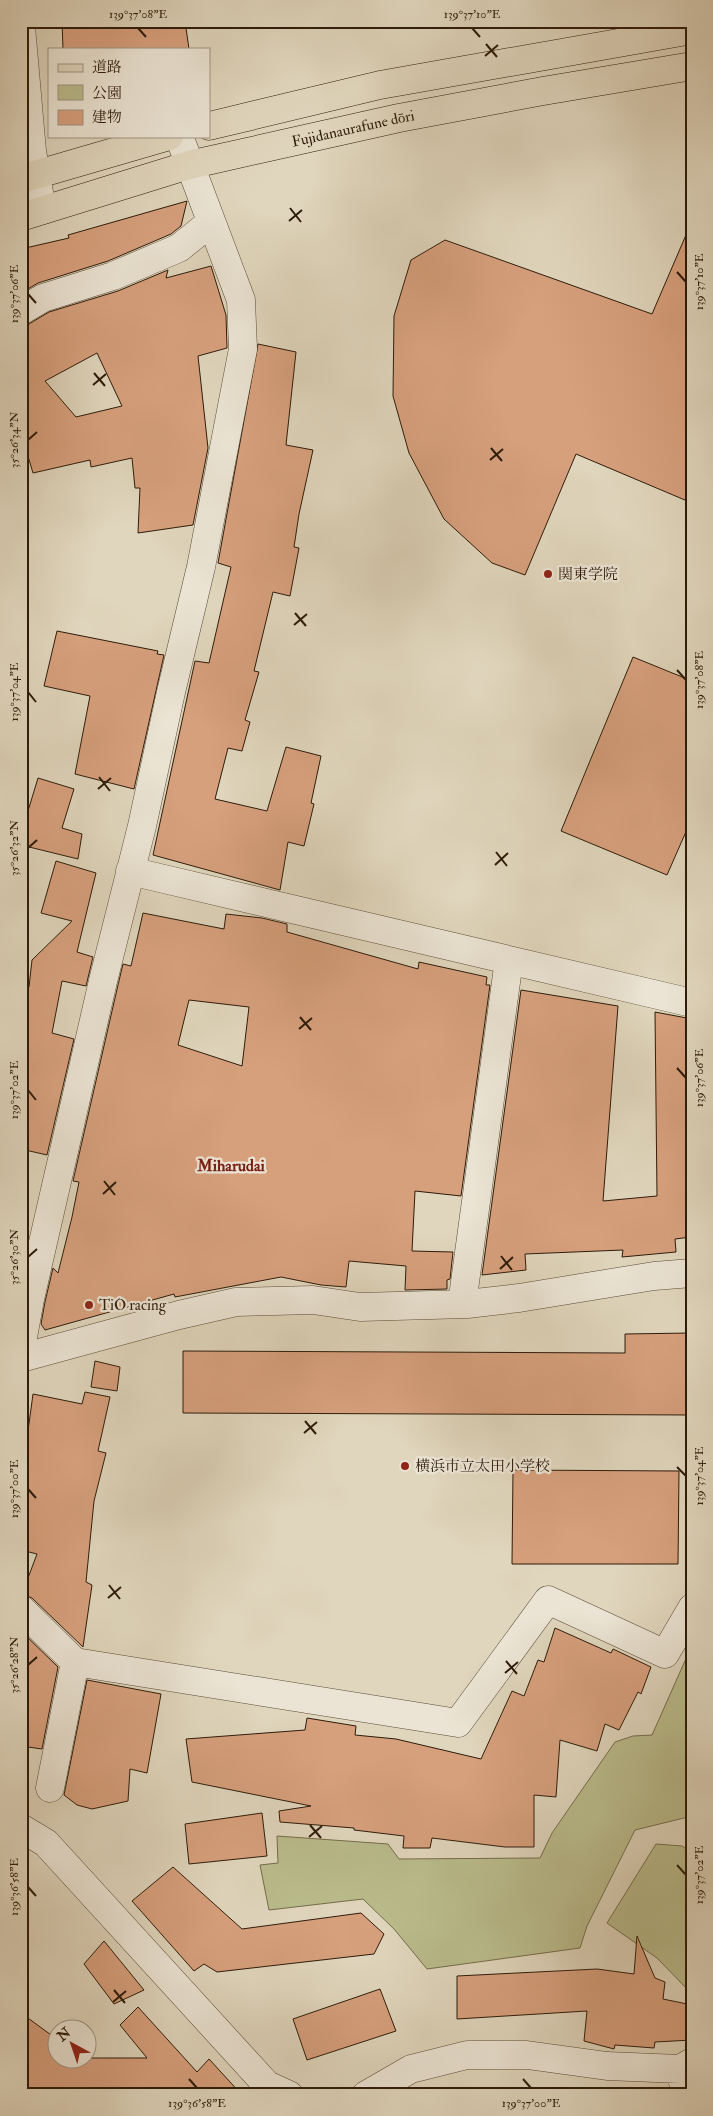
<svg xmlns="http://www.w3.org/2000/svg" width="713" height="2116" viewBox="0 0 713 2116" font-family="'IM FELL Double Pica','Noto Serif JP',serif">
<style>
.green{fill:#babc8c;stroke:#746c4b}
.building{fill:#d7a07d;stroke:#2d1b0a;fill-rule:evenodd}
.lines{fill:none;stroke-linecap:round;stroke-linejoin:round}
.minor-casing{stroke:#5a4a37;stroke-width:29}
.major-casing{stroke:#2d1b0a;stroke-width:29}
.minor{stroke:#ebe4d4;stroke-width:28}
.major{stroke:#e0d6bd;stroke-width:28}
.ticks{fill:none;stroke:#2d1b0a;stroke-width:2}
.poi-dot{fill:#8f2418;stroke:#ebe4d4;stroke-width:2}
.labels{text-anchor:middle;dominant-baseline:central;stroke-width:4.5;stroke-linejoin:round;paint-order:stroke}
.street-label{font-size:15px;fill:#2d1b0a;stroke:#ebe4d4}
.poi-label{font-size:15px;fill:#2d1b0a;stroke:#ebe4d4;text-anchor:start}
.neighbourhood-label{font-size:16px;font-weight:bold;fill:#7a1f14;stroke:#ebe4d4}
.neatline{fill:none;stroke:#2d1b0a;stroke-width:2}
.ticks-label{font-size:12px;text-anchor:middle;fill:#2d1b0a}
</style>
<rect width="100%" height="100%" fill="#e0d6bd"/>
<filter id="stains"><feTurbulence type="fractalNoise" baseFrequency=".004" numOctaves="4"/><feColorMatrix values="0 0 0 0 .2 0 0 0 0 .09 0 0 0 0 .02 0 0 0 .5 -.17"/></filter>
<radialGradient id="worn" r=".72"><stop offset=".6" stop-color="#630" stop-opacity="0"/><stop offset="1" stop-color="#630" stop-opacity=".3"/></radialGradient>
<path class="green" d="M 692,1645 L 692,1816 L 635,1830 L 587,1926 L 580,1948 L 427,1969 L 394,1929 L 363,1899 L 269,1910 L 260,1865 L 278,1863 L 277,1836 L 388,1844 L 399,1859 L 540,1858 L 552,1833 L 615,1742 L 633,1736 L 652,1735 Z
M 656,1844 L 682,1846 L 692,1853 L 692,1994 L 657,1958 L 607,1923 Z"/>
<path class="building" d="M 62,21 L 185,21 L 189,49 L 63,49 Z
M 187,201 L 181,226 L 171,234 L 108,261 L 38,283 L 21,293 L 21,249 L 69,238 L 68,235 Z
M 692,221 L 692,503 L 576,454 L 525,575 L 492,563 L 444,519 L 409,453 L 393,396 L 394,316 L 411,260 L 445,240 L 652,314 Z
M 211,266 L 226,315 L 227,348 L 198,356 L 208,448 L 193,525 L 138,533 L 140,488 L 135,488 L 132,458 L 91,467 L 90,460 L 33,473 L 21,433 L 21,327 L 29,324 L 49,312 L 118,291 L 168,270 L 166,278 ZM 97,353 L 122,406 L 76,417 L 45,381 Z
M 258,344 L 296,352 L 286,445 L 313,450 L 299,514 L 294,547 L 299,548 L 290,596 L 273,592 L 254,671 L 259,672 L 245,720 L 250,722 L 242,751 L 228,748 L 215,799 L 267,811 L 286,747 L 321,756 L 311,803 L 314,804 L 304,846 L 288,842 L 280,890 L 153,855 L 195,661 L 209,663 L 231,567 L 218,563 Z
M 57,631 L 158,651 L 157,654 L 164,655 L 134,789 L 75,774 L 90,696 L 44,686 Z
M 633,657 L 692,681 L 692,818 L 667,875 L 561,831 Z
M 38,778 L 74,789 L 62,828 L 82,834 L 78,859 L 21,845 L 21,834 Z
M 56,861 L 96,873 L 77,952 L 93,957 L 86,986 L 62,981 L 52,1033 L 74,1039 L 47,1155 L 21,1149 L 21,985 L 29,987 L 32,960 L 72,921 L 41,913 Z
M 143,913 L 224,929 L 226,914 L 262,918 L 287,924 L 287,932 L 418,969 L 419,962 L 487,977 L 486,985 L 490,985 L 461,1196 L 415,1191 L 412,1251 L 453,1252 L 450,1279 L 447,1280 L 447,1289 L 405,1290 L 406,1266 L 349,1261 L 346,1287 L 321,1285 L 281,1277 L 175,1297 L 174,1294 L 45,1330 L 41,1324 L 45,1302 L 53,1268 L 58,1273 L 72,1217 L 79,1182 L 73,1181 L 118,985 L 123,964 L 131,966 ZM 189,1000 L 249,1007 L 242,1066 L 178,1045 Z
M 521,990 L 618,1006 L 603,1201 L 657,1196 L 655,1012 L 692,1019 L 692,1175 L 686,1176 L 691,1237 L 675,1239 L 676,1252 L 622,1257 L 623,1250 L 525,1254 L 526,1270 L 482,1275 Z
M 690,1333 L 692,1415 L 183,1413 L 183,1351 L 625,1353 L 625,1334 Z
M 95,1361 L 120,1367 L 117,1391 L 91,1387 Z
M 85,1392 L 110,1397 L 98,1451 L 106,1453 L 94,1501 L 86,1582 L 92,1585 L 83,1647 L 32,1598 L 22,1594 L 37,1554 L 21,1550 L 21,1452 L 25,1453 L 33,1394 L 82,1404 Z
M 513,1470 L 679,1471 L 678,1564 L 512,1564 Z
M 555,1628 L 611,1653 L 613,1649 L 651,1667 L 641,1694 L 638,1692 L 619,1730 L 605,1724 L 597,1751 L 560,1740 L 556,1797 L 534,1795 L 534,1847 L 505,1847 L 432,1838 L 430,1848 L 403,1848 L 404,1836 L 354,1830 L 354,1828 L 280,1822 L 279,1811 L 311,1806 L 192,1782 L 186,1739 L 305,1730 L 307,1718 L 356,1726 L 355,1735 L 396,1739 L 481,1759 L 512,1691 L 524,1696 L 538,1660 L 544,1662 Z
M 21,1631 L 58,1667 L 42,1749 L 21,1746 Z
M 87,1680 L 161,1694 L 147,1773 L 130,1769 L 128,1801 L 92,1809 L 77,1805 L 64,1795 Z
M 262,1813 L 267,1856 L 189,1864 L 185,1824 Z
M 173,1867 L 242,1929 L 361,1913 L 384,1934 L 374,1954 L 217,1972 L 204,1964 L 194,1971 L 132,1901 Z
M 637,1936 L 655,1978 L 665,1982 L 663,1999 L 692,2005 L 692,2040 L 655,2042 L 654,2048 L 615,2045 L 614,2049 L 584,2041 L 587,2011 L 457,2019 L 457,1976 L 597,1969 L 634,1974 Z
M 104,1941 L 144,1990 L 114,2004 L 84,1964 Z
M 380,1989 L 396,2031 L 307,2060 L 293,2019 Z
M 138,2007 L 197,2072 L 209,2059 L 242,2095 L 21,2095 L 21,2013 L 58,2040 L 58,2058 L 147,2058 L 120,2025 Z"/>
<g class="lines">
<g class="minor-casing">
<path id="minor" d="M 21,27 L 32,151 L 42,210
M 21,311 L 43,298 L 113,276 L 179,248 L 210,223
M 130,871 L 692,1003
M 462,1304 L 509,960
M 21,1348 L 30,1299 L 103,981 L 142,826 L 171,692 L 201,567 L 243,349 L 241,300 L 179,136
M 21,1358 L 179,1315 L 236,1302 L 313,1300 L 360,1307 L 467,1304 L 519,1298 L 654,1276 L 692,1273
M 21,1609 L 75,1662 L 458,1723 L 548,1600 L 665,1654 L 692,1608
M 50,1788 L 75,1662
M 21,1828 L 46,1843 L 267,2085 L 289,2095
M 680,2069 L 686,2095
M 366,2095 L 411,2069 L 467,2055 L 527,2055 L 607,2066 L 680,2069 L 692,2062"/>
</g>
<g class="major-casing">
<g id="major">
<path d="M 209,126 L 380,85 L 692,30"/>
<path d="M 21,179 L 169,136"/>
<path id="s1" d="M 21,217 L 189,165 L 399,118 L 543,91 L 692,66"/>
</g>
</g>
<use href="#minor" class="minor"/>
<use href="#major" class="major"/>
</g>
<path class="ticks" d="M 138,28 L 146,37M 472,28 L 480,37M 486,44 L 497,57M 485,56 L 498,45M 290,208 L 301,222M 289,221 L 302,210M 677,272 L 686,282M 28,294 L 36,303M 94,373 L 105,386M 93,385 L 106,374M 28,440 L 37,432M 491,448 L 502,461M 490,460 L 503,449M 295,613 L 306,626M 294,625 L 307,614M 677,670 L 686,680M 28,692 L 36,702M 99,777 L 110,791M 98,789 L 111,778M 28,848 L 37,840M 496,852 L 507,866M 495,865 L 508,853M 300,1017 L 311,1030M 299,1029 L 312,1018M 677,1068 L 686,1078M 28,1090 L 36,1100M 104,1181 L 115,1195M 103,1194 L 116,1182M 501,1256 L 512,1270M 28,1257 L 37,1249M 500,1269 L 513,1257M 305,1421 L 316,1434M 304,1433 L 317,1422M 677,1467 L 686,1476M 28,1489 L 36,1498M 109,1585 L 120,1599M 108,1598 L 121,1587M 506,1661 L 517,1674M 28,1665 L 37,1657M 505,1673 L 518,1662M 310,1825 L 321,1838M 309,1837 L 322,1826M 677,1865 L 686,1875M 28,1887 L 36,1896M 114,1990 L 125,2003M 113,2002 L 126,1991M 189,2079 L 197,2088M 523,2079 L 531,2088"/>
<g class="poi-dot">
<circle cx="548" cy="574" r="5"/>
<circle cx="89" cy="1305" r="5"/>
<circle cx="405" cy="1466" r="5"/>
</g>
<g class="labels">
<g class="street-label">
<text stroke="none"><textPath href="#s1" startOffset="344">Fujidanaurafune dōri</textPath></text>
</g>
<g class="poi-label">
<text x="558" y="574">関東学院</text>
<text x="99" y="1305">TiO racing</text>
<text x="415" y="1466">横浜市立太田小学校</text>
</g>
<g class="neighbourhood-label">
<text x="231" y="1166">Miharudai</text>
</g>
</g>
<rect width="713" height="2116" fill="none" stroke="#e0d6bd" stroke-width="55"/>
<rect x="48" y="48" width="162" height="90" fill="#ebe4d4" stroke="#9f9483"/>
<rect x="58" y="64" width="25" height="8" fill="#e0d6bd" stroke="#9f9483"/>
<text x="92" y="72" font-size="15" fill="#2d1b0a">道路</text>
<rect x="58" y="85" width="25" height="15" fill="#babc8c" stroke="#9f9483"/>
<text x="92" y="98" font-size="15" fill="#2d1b0a">公園</text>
<rect x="58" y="110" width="25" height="15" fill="#d7a07d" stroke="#9f9483"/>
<text x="92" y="122" font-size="15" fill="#2d1b0a">建物</text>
<g transform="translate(72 2044) rotate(320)"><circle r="24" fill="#ebe4d4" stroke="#9f9483"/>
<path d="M0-4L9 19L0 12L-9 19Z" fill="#8f2418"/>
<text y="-8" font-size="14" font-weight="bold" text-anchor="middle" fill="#2d1b0a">N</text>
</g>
<rect x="28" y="28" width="658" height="2060" class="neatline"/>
<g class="ticks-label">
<text x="138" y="18">139°37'08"E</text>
<text x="472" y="18">139°37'10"E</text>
<text transform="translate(699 282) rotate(-90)" y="4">139°37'10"E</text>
<text transform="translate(14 294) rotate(-90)" y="4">139°37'06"E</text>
<text transform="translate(14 440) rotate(-90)" y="4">35°26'34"N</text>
<text transform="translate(699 680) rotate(-90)" y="4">139°37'08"E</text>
<text transform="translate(14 692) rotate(-90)" y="4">139°37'04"E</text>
<text transform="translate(14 848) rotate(-90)" y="4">35°26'32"N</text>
<text transform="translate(699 1078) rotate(-90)" y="4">139°37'06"E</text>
<text transform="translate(14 1090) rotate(-90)" y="4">139°37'02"E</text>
<text transform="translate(14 1257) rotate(-90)" y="4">35°26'30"N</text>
<text transform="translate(699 1476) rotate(-90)" y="4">139°37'04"E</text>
<text transform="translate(14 1489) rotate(-90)" y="4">139°37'00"E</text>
<text transform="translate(14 1665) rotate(-90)" y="4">35°26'28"N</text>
<text transform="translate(699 1875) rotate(-90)" y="4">139°37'02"E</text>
<text transform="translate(14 1887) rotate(-90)" y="4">139°36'58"E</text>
<text x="197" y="2107">139°36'58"E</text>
<text x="531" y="2107">139°37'00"E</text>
</g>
<rect width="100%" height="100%" filter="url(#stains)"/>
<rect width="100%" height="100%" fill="url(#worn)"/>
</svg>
